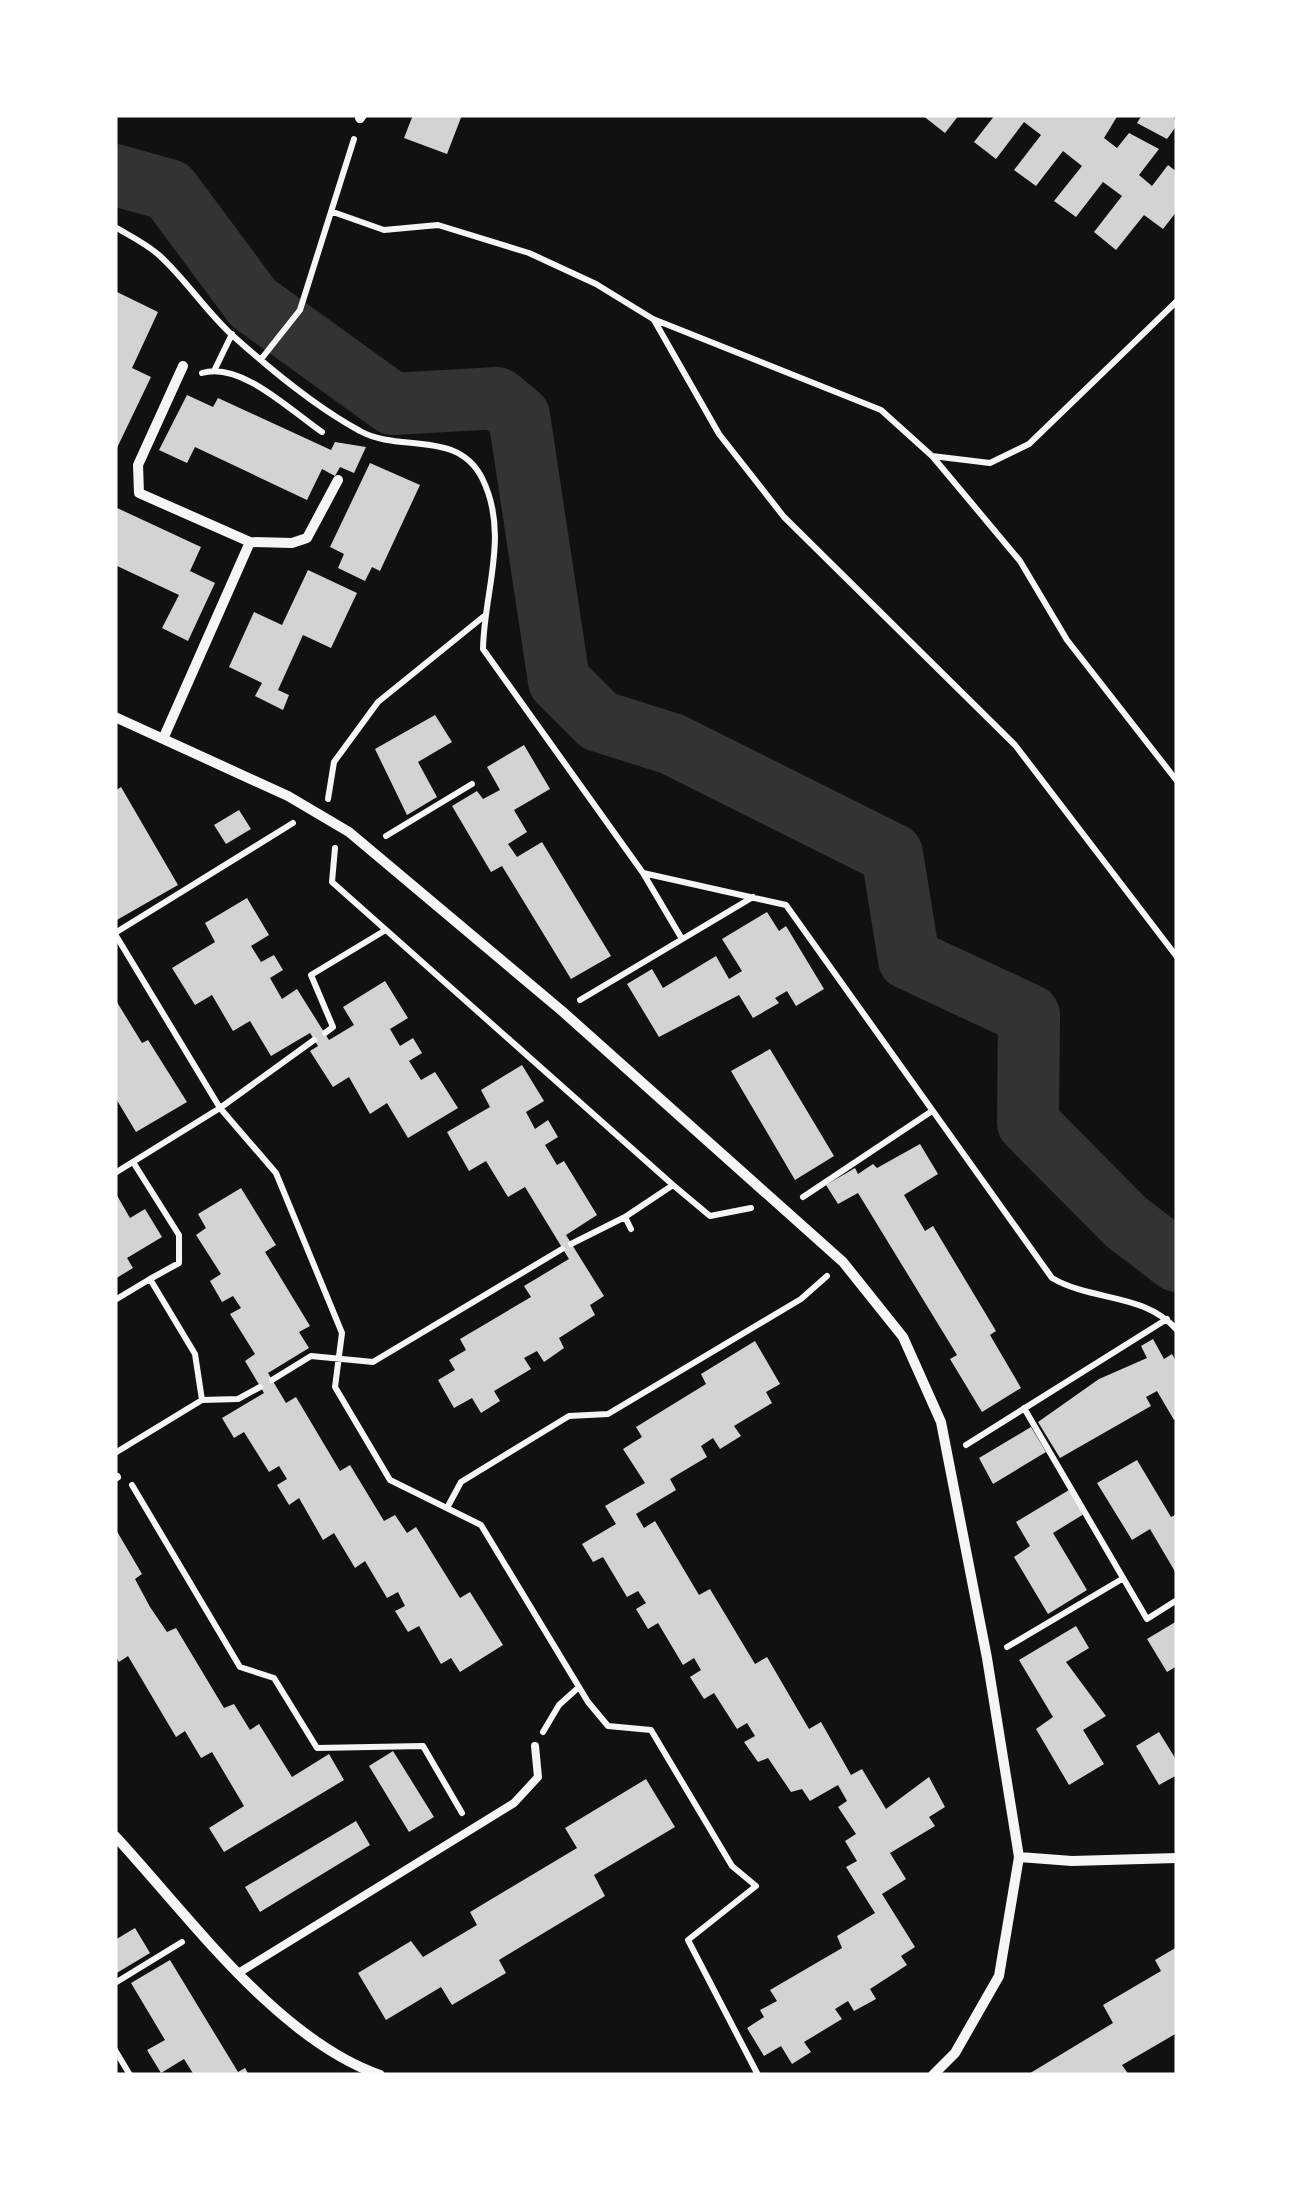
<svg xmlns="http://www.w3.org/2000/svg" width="1292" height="2190" viewBox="0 0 1292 2190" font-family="Signika,sans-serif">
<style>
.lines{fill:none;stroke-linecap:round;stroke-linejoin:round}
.river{stroke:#333;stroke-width:62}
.building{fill:#d3d3d3}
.path{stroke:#f5f5f5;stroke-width:6}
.service{stroke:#f5f5f5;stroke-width:8}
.minor{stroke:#f5f5f5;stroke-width:10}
</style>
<rect width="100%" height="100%" fill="#111"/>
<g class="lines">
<path class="river" d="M 115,175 L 169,190 L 253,303 L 393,404 L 497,398 L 519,416 L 559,681 L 599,721 L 672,744 L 892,854 L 909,959 L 1029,1015 L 1028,1123 L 1126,1222 L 1177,1261"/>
</g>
<path class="building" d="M 413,115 L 462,115 L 447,154 L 404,138 Z
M 922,115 L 959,115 L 945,133 Z
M 995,115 L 1118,115 L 1104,138 L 1117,148 L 1129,133 L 1159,149 L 1139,175 L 1152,186 L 1168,165 L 1177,172 L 1177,211 L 1163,229 L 1144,215 L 1116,250 L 1094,232 L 1122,196 L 1103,182 L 1076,217 L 1054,201 L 1082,166 L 1063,151 L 1036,186 L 1014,170 L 1041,135 L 1024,122 L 996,159 L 974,142 Z
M 1142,115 L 1173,115 L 1177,125 L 1167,139 L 1137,123 Z
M 115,291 L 158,312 L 132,368 L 151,377 L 115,452 Z
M 187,395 L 213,407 L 218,398 L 331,450 L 335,442 L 366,447 L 354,473 L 340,467 L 335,476 L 322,469 L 307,500 L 195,447 L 187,463 L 159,450 Z
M 370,463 L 420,485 L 380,571 L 372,567 L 365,581 L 338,568 L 344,554 L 330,547 Z
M 115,507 L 201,547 L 190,571 L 215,583 L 188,641 L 162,628 L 179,595 L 115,565 Z
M 308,570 L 357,593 L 331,648 L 303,635 L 278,690 L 289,695 L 283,710 L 255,696 L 262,683 L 229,667 L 254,612 L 282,625 Z
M 435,715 L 452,742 L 418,762 L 437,797 L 407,815 L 375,749 Z
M 524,745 L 550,789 L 514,810 L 527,832 L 508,844 L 517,857 L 542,842 L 611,956 L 571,979 L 502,866 L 491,872 L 452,806 L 477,791 L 483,799 L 500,790 L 487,767 Z
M 121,787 L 178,885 L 115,921 L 115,791 Z
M 239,810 L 251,829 L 226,844 L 214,825 Z
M 247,898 L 269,935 L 251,946 L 261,962 L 274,955 L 283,970 L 270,978 L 282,999 L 297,989 L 329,1040 L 354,1025 L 343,1007 L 385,981 L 408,1018 L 390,1029 L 400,1046 L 413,1038 L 422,1053 L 409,1061 L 421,1080 L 435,1072 L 458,1108 L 408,1138 L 387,1103 L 370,1114 L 349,1077 L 333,1087 L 310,1051 L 318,1046 L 310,1033 L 271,1056 L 250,1021 L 233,1031 L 212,995 L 195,1005 L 172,968 L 215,942 L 205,923 Z
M 767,912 L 779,931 L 786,926 L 824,989 L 796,1006 L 787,991 L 775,998 L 779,1003 L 753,1018 L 739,995 L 659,1037 L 627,984 L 652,969 L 663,988 L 716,956 L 729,979 L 742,971 L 722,939 Z
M 115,999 L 142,1043 L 148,1040 L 187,1102 L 136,1132 L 115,1097 Z
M 770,1049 L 834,1156 L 795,1180 L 731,1071 Z
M 522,1065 L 544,1101 L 526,1112 L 535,1129 L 548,1120 L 558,1137 L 545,1145 L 557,1165 L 564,1161 L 597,1215 L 566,1235 L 604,1296 L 590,1305 L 595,1315 L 559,1338 L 564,1348 L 544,1362 L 537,1351 L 524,1358 L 531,1369 L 494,1391 L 500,1401 L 481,1413 L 472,1398 L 454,1408 L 438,1380 L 455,1370 L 449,1360 L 466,1350 L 460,1339 L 531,1297 L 524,1286 L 569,1259 L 525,1187 L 508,1197 L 486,1161 L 469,1171 L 447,1132 L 490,1107 L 481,1090 Z
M 920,1144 L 938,1174 L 904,1195 L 925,1231 L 933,1226 L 996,1331 L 990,1335 L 1021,1388 L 982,1412 L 950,1359 L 957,1355 L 858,1193 L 838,1204 L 826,1185 L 855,1168 L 858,1174 L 873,1164 L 877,1168 Z
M 241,1188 L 276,1245 L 265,1252 L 310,1326 L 299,1332 L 309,1348 L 268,1373 L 286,1403 L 296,1397 L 340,1471 L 350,1465 L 384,1521 L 395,1515 L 407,1533 L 416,1527 L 460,1598 L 470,1592 L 503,1645 L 460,1672 L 451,1658 L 441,1664 L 419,1626 L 408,1632 L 395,1611 L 405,1606 L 398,1592 L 387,1598 L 365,1561 L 355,1568 L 334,1533 L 323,1540 L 299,1498 L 289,1505 L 277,1485 L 287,1479 L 279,1466 L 269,1472 L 244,1432 L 234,1438 L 222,1418 L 264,1393 L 245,1361 L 255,1354 L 230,1314 L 241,1308 L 233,1296 L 222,1302 L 210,1281 L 221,1274 L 196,1235 L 206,1228 L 198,1214 Z
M 115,1192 L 130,1218 L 145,1209 L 162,1237 L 127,1258 L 133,1268 L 115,1279 Z
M 1153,1339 L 1164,1359 L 1172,1354 L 1177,1363 L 1177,1418 L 1174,1420 L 1157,1391 L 1146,1397 L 1151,1406 L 1060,1458 L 1038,1422 L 1099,1379 L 1147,1358 L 1141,1346 Z
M 755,1341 L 780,1384 L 766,1392 L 772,1403 L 734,1426 L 741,1436 L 720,1449 L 713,1438 L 701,1446 L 707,1457 L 670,1479 L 676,1490 L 636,1514 L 644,1528 L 655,1521 L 699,1595 L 710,1589 L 755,1664 L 767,1657 L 809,1729 L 821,1722 L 851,1775 L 862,1769 L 886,1809 L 929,1777 L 945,1807 L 929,1817 L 935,1826 L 890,1853 L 906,1879 L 882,1894 L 915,1947 L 901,1956 L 907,1965 L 870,1989 L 876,1999 L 854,2011 L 848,2001 L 835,2009 L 842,2019 L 804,2042 L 811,2052 L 792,2064 L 781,2046 L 764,2056 L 747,2028 L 764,2017 L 760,2010 L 777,2001 L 770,1990 L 842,1948 L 837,1936 L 875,1913 L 846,1867 L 857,1861 L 845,1841 L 856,1834 L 838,1807 L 847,1801 L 838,1785 L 810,1801 L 802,1789 L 791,1792 L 768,1758 L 758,1762 L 744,1742 L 755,1736 L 747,1723 L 737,1729 L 714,1693 L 704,1699 L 690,1677 L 701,1670 L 694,1658 L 683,1665 L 658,1623 L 648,1629 L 636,1609 L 646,1603 L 638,1591 L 627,1597 L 603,1557 L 593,1562 L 582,1544 L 616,1524 L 605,1506 L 645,1483 L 623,1449 L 642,1437 L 636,1427 L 706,1384 L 701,1374 Z
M 1031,1427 L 1046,1452 L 993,1484 L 979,1458 Z
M 1137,1460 L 1171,1517 L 1177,1514 L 1177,1575 L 1150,1529 L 1132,1540 L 1097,1483 Z
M 1069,1490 L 1084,1514 L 1053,1533 L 1087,1590 L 1048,1614 L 1014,1557 L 1030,1546 L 1016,1522 Z
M 115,1528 L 142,1574 L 135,1579 L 150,1607 L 167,1632 L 176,1628 L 224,1708 L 234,1704 L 250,1730 L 259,1724 L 292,1777 L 329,1754 L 344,1780 L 224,1852 L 209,1828 L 244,1806 L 212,1752 L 201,1758 L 185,1731 L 176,1737 L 128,1656 L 119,1662 L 115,1655 Z
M 1177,1621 L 1177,1666 L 1167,1672 L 1147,1639 Z
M 1076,1626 L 1089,1648 L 1066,1662 L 1106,1716 L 1083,1730 L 1104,1764 L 1069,1785 L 1036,1729 L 1053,1717 L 1019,1660 Z
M 1159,1732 L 1177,1761 L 1177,1775 L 1159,1785 L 1136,1746 Z
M 393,1751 L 434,1817 L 409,1832 L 369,1766 Z
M 646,1779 L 675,1827 L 594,1875 L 605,1896 L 499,1960 L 506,1973 L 452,2005 L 441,1987 L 386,2020 L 358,1973 L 411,1941 L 423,1957 L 477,1925 L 470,1912 L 577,1848 L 565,1828 Z
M 356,1821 L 370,1845 L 260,1912 L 245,1887 Z
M 135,1928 L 150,1953 L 115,1974 L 115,1940 Z
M 1177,1947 L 1177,2033 L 1122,2065 L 1129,2075 L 1027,2075 L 1113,2023 L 1103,2005 L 1161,1971 L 1155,1960 Z
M 170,1960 L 238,2072 L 245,2068 L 249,2075 L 194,2075 L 184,2059 L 161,2073 L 147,2050 L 165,2040 L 131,1983 Z"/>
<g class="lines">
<path class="path" d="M 333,212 L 384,230 L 438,225 L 529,253 L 596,284 L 653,319 L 881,410 L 932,456 L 990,463 L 1029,444 L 1177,301
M 115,227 C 130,236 147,244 160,256 C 186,280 206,311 232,335 C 270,369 315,407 360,431 C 399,453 457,429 482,478 C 510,534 484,591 483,649 L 643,873 L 786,905 L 1052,1278 C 1093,1302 1143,1292 1177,1330
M 654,320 L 719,434 L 784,517 L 1015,745 L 1177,957
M 262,358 L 300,310 L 354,139
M 215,369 L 232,334
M 202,373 C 241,361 292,412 322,432
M 933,457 L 1020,561 L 1067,640 L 1177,781
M 328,799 L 334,762 L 378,702 L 483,617
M 386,836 L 472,784
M 335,848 L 332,882 L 673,1185
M 643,873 L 682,939
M 115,933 L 293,823
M 115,934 L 220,1108 L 115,1173
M 580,1000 L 753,897
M 325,1033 L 333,1027 L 311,975 L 384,931
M 314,1040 L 220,1108 L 276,1173 L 342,1333 L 335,1387 L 390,1480 L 481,1525 L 588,1702 L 608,1726 L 651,1730 L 732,1866 L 756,1886 L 688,1940 L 758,2075
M 133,1162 L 179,1235 L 179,1263 L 150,1279 L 195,1354 L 202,1400
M 803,1197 L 932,1111
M 625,1217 L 673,1185 L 710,1216 L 751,1208
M 571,1244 L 625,1217 L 631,1229
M 115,1300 L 150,1279
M 272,1380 L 311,1356 L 373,1362 L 562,1249
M 1024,1408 L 1147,1619 L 1177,1600
M 966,1445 L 1167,1319
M 115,1453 L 202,1400 L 238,1399 L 260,1387
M 132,1485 L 240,1667 L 274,1678 L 317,1748 L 423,1746 L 462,1813
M 447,1508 L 461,1482 L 569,1416 L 608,1414 L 801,1299 L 827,1276
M 1007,1647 L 1122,1579
M 543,1732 L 559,1705 L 579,1687
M 115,1983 L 182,1942
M 115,2050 L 130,2075"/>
<path class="service" d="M 115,1478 L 117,1477
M 240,1972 L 514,1803 L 538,1777 L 535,1746"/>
<path class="minor" d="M 360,118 L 362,115
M 250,542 L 292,543 L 307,538 L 338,480
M 115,717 L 288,796 L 349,832 L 562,1011 L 843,1262 L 903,1337 L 941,1422 L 987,1658 L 1019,1857 L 999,1976 L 955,2053 L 933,2075
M 163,739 L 250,542 L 139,493 L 138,465 L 183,366
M 115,1836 C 189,1916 277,2039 380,2075
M 1019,1857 L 1072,1861 L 1177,1858"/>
</g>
<rect width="1292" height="2190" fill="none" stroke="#ffffff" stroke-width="235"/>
</svg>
